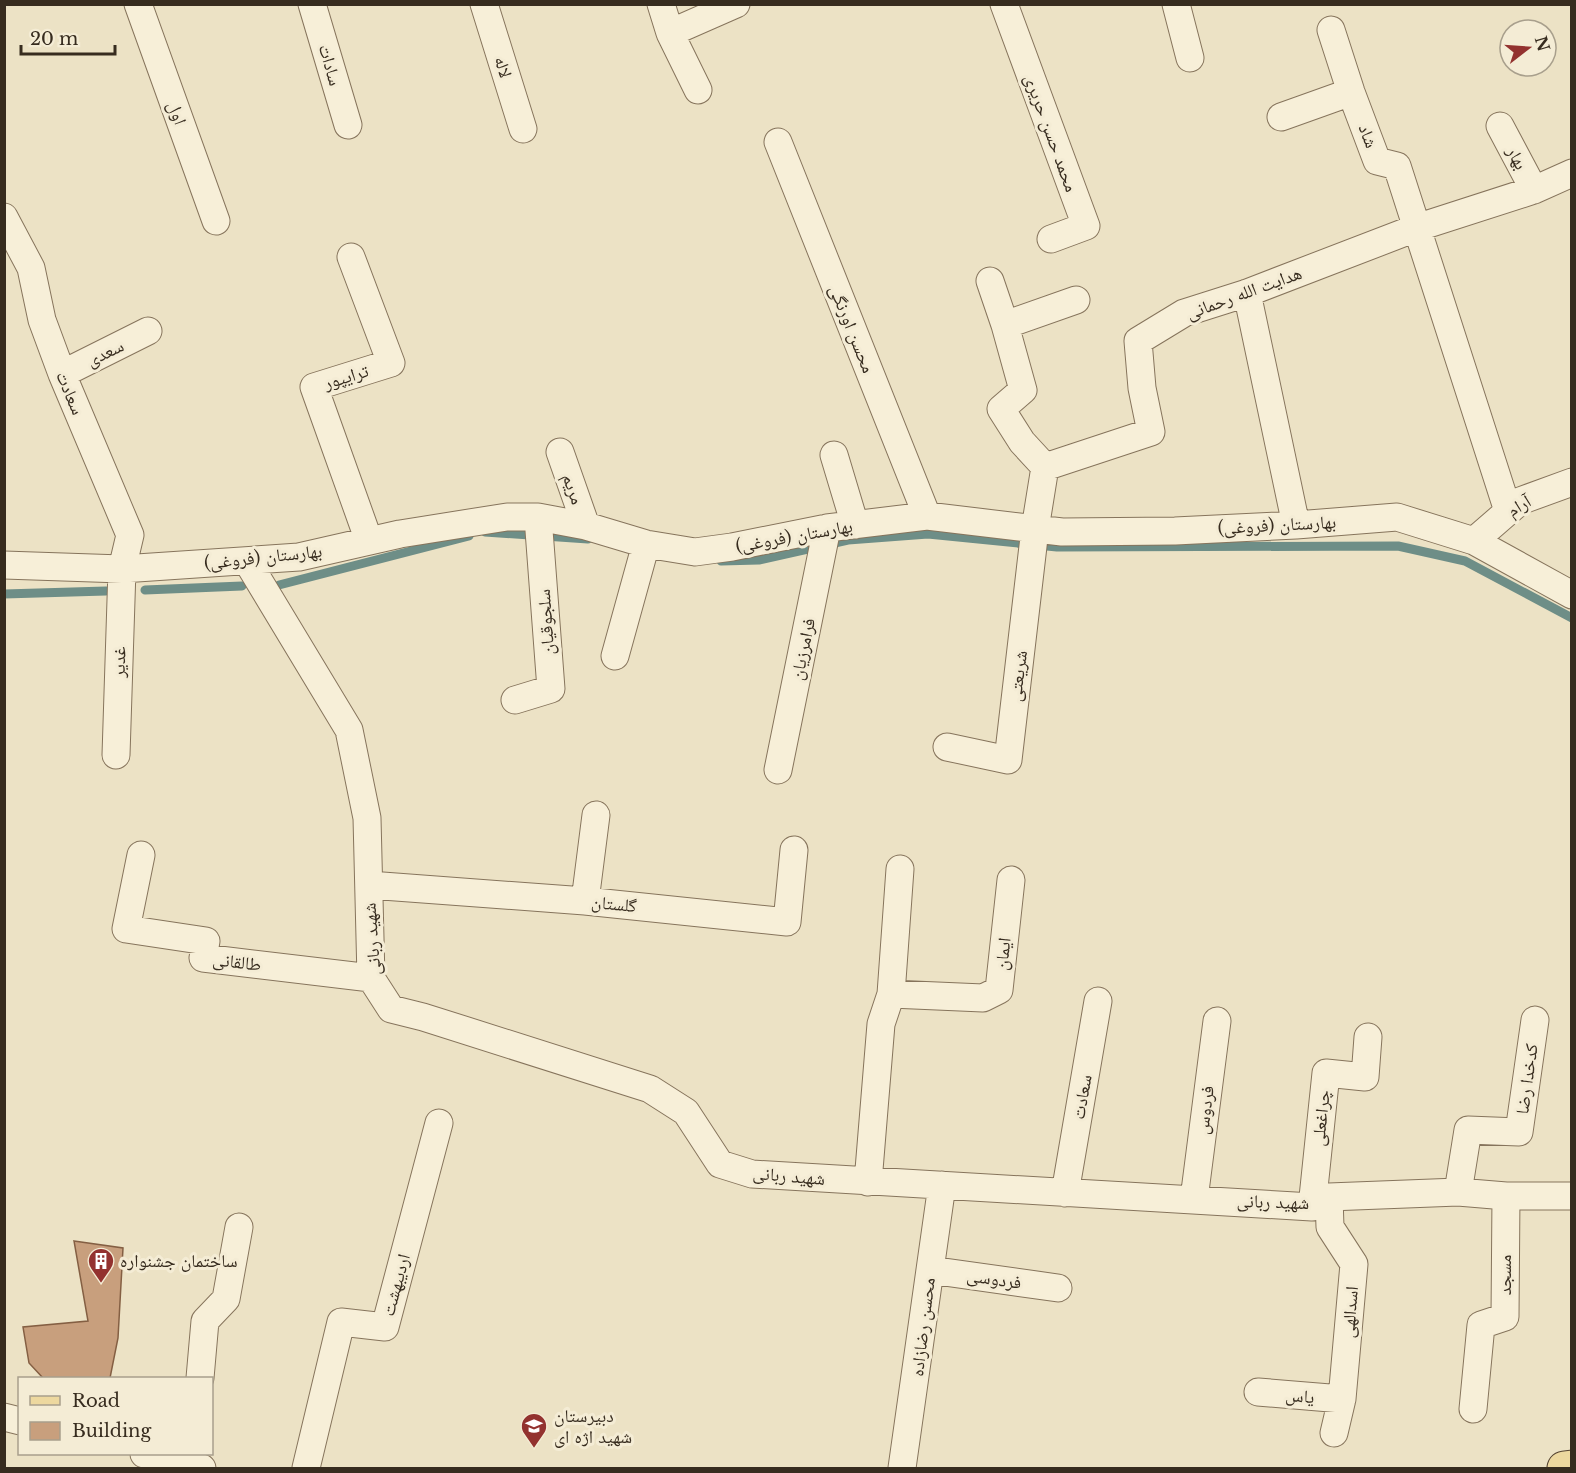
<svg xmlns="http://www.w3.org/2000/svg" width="1576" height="1473" viewBox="0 0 1576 1473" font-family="'Libre Baskerville','Noto Naskh Arabic',serif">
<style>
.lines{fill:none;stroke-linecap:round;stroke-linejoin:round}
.stream{stroke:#6e8e87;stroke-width:9}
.building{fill:#c89f7d;stroke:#845f43;stroke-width:1.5}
.minor-casing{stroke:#86745c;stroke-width:29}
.primary-casing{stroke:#544230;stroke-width:35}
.minor{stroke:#f7efd8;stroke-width:27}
.primary{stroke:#edd89f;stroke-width:33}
.labels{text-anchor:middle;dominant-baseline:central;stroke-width:6;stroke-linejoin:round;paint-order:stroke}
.street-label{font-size:18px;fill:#372c1f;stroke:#f4ecd5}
.poi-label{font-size:18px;fill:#372c1f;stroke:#f4ecd5;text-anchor:start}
</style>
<rect width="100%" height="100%" fill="#ece2c5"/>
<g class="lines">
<path class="stream" d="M 485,532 L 588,539
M 721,561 L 759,560 L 848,540 L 928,534 L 1057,547 L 1398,546 L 1465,561 L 1572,618
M 279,585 L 469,536
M 145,590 L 242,586
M 4,594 L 106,591"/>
</g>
<path class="building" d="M 74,1241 L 123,1248 L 118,1338 L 110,1378 L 43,1378 L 29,1363 L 23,1327 L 88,1321 Z"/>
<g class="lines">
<g class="minor-casing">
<path id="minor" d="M 138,4 L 216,221
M 312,4 L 348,125
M 484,4 L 523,129
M 661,4 L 670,33 L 736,4
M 1004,4 L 1086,226 L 1051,239
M 1176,4 L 1190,58
M 1331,30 L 1351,92 L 1377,161 L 1397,166 L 1508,511
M 670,33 L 698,90
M 1281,117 L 1351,92
M 1500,126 L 1534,190
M 778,142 L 927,516
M 4,217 L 31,268 L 42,320 L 62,374 L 130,535 L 122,569 L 116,755
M 351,257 L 391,363 L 314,387 L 369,541
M 990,281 L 1005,325 L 1023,390 L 1001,409 L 1022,442 L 1045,467
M 1247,293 L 1296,525
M 1005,325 L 1076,300
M 62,374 L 148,331
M 560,452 L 586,526
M 834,455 L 855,525
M 1474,541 L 1520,501 L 1572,482
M 247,561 L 349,730 L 367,818 L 371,978 L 391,1009 L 423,1017 L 650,1089 L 686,1112 L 720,1164 L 752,1174 L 1312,1207 L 1329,1197 L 1458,1192 L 1506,1196 L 1572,1196
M 4,565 L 122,569 L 299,557 L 400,534 L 507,517 L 538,517 L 586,526 L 646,544 L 695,552 L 732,547 L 827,528 L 927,516 L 1062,532 L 1175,531 L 1296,525 L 1397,517 L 1474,541 L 1572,595
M 615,656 L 646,544
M 515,700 L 551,689 L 538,517
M 947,747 L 1008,760 L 1035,529 L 1045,467 L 1151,432 L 1142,388 L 1138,341 L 1184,313 L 1247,293 L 1416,228 L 1534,190 L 1572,173
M 778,770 L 827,528
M 141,855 L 126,929 L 206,941 L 203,958 L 371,978
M 369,885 L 585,901 L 787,922 L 794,850
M 585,901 L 596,815
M 891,994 L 900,869
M 868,1182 L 881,1024 L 891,994 L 983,998 L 999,990 L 1011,880
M 1458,1192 L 1468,1130 L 1519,1132 L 1535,1020
M 1065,1193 L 1098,1001
M 1329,1197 L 1330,1227 L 1354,1264 L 1342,1399 L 1334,1433
M 1194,1199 L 1217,1021
M 1312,1207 L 1326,1073 L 1365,1077 L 1368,1037
M 930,1270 L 1058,1288
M 200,1378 L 205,1321 L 226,1299 L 239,1227
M 1258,1392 L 1342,1399
M 1473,1409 L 1481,1325 L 1505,1317 L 1506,1196
M 4,1417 L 20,1421
M 144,1454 L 202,1468
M 306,1468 L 341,1322 L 385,1327 L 439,1123
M 902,1468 L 942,1185"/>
</g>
<g class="primary-casing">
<path id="primary" d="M 1564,1468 L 1572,1467"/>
</g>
<use href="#minor" class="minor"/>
<use href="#primary" class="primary"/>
</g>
<defs>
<g id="building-pin" transform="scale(1.35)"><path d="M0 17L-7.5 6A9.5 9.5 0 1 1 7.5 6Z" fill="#93322f" stroke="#f4ecd5"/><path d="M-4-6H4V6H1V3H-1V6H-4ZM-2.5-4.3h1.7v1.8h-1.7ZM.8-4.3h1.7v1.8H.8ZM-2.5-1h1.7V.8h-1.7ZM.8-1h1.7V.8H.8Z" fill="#fff"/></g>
<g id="school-pin" transform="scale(1.35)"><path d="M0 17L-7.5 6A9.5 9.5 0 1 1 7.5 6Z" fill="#93322f" stroke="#f4ecd5"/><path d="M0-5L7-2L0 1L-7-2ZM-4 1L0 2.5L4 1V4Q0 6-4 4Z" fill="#fff"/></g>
</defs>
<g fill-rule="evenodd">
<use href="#building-pin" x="101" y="1261"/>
<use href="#school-pin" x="534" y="1426"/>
</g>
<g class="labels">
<g class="street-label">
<text transform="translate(330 65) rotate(74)">سادات</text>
<text transform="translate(503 67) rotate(73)">لاله</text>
<text transform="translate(177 113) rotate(70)">اول</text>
<text transform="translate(1051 133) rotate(70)">محمد حسن حریری</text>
<text transform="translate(1368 136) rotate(69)">شاد</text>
<text transform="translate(1517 158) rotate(62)">بهار</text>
<text transform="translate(1244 293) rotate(-20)">هدایت الله رحمانی</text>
<text transform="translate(852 329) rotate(68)">محسن اورنگی</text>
<text transform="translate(105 353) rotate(-26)">سعدی</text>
<text transform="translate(346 377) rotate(-17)">ترایپور</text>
<text transform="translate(70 393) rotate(67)">سعادت</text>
<text transform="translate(573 489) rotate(71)">مریم</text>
<text transform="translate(1519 506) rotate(-31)">آرام</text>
<text transform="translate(1277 525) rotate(-3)">بهارستان (فروغی)</text>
<text transform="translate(794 536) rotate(-10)">بهارستان (فروغی)</text>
<text transform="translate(263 557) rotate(-6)">بهارستان (فروغی)</text>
<text transform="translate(546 622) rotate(-94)">سلجوقیان</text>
<text transform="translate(803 649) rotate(-78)">فرامرزیان</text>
<text transform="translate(119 662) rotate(-88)">غدیر</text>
<text transform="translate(1018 676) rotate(-83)">شریعتی</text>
<text transform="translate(614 904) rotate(6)">گلستان</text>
<text transform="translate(372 939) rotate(-94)">شهید ربانی</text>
<text transform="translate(1003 954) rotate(-84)">ایمان</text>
<text transform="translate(237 962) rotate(7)">طالقانی</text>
<text transform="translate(1527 1079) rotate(-82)">کدخدا رضا</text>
<text transform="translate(1082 1097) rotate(-80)">سعادت</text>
<text transform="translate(1205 1110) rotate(-83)">فردوس</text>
<text transform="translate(1321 1118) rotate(-84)">چراغعلی</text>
<text transform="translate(789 1176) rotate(5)">شهید ربانی</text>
<text transform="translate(1273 1202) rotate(2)">شهید ربانی</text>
<text transform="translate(1505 1275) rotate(-90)">مسجد</text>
<text transform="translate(994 1279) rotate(8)">فردوسی</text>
<text transform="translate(396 1285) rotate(-75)">اردیبهشت</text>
<text transform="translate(1350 1312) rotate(-85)">اسدالهی</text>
<text transform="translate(923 1327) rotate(-83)">محسن رضازاده</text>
<text transform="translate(1300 1396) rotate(5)">یاس</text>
</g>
<g class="poi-label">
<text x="120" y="1261">ساختمان جشنواره</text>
<text x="554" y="1416">دبیرستان<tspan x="554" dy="21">شهید اژه ای</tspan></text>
</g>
</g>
<rect width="1576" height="1473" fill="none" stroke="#372c1f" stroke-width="12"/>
<rect x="18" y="1377" width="195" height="78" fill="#f4ecd5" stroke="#a89f8c" stroke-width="1.5"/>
<rect x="30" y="1396" width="30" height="9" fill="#edd89f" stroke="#a89f8c" stroke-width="1.5"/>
<text x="72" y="1407" font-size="18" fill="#372c1f">Road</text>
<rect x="30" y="1422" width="30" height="18" fill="#c89f7d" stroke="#a89f8c" stroke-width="1.5"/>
<text x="72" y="1437" font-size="18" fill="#372c1f">Building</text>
<g transform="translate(1528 48) rotate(73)"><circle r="28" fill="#f4ecd5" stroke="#a89f8c" stroke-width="1.5"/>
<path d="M0-4.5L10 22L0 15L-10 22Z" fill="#93322f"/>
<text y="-9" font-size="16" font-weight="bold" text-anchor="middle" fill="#372c1f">N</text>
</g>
<path d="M21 45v9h94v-9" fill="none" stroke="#372c1f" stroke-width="3"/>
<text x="30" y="45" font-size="18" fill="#372c1f" stroke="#f4ecd5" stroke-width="4.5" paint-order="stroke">20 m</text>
</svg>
